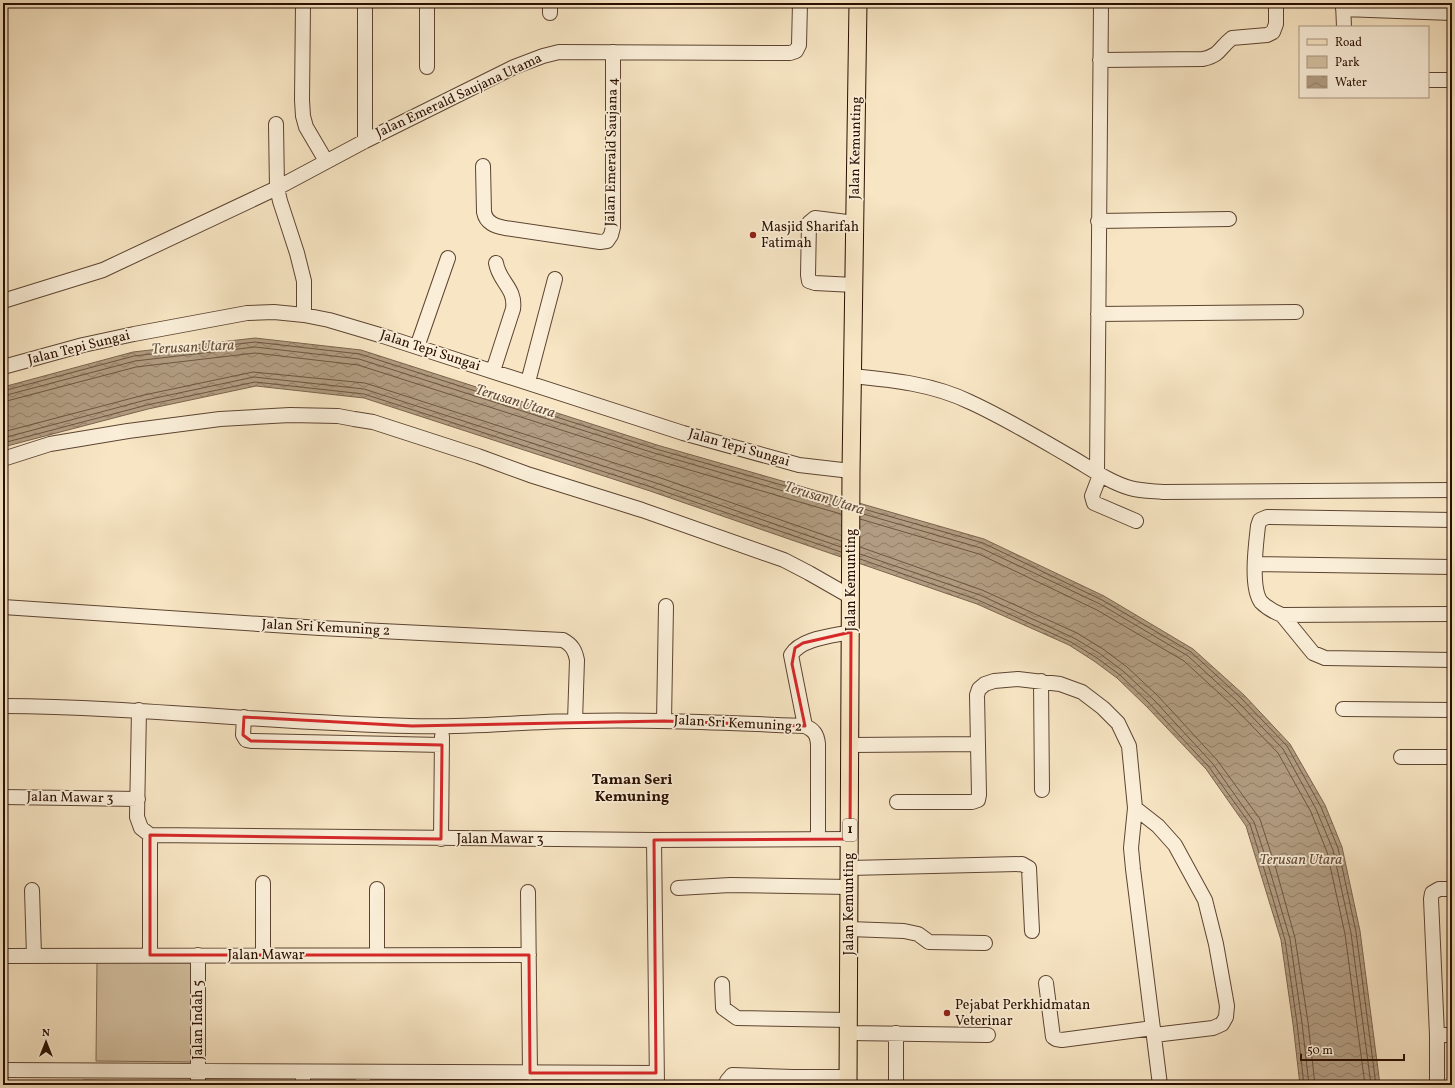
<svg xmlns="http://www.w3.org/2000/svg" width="1455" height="1088" viewBox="0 0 1455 1088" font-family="Vollkorn,serif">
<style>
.green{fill:#d4c1a2;stroke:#7f6851}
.water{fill:url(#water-waves);stroke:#7b644d}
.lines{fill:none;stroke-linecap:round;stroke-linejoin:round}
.shore{stroke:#6e5640;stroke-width:1}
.minor-casing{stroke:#5d4431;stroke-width:16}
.major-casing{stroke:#2a0f00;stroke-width:19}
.minor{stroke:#faeed8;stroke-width:14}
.major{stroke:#f7e5c3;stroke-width:17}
.marked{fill:none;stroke:#d62828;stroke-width:3;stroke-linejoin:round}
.poi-dot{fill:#8f2418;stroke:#faeed8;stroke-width:1.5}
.labels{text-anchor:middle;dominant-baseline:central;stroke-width:3.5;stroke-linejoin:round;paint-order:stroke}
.shield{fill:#faeed8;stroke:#685241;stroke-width:1}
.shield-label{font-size:13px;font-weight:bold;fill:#2a0f00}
.street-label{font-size:14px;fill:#2a0f00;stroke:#faeed8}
.poi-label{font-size:14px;fill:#2a0f00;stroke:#faeed8;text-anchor:start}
.water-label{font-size:15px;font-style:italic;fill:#674e3a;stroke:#faeed8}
.neighbourhood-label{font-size:15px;font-weight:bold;fill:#2a0f00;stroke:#faeed8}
</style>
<defs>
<pattern id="water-waves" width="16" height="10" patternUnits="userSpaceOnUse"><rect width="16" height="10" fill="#b19c81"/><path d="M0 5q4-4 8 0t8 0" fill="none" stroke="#907e67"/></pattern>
</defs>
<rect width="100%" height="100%" fill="#f7e5c3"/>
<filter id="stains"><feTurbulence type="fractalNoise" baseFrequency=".005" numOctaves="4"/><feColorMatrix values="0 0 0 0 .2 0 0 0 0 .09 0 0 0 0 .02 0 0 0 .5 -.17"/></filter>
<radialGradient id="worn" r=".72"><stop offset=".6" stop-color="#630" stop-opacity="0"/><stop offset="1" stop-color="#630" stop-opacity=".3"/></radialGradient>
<path class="green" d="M 97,962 L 194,963 L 194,1062 L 96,1061 Z
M 83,1080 L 191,1082 L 191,1085 L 83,1085 Z"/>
<path class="water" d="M 255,338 L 361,350 L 657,445 L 984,539 L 1104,596 L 1193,649 L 1244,695 L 1290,744 L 1325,805 L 1342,847 L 1360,931 L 1380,1085 L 1300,1085 L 1293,1024 L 1281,940 L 1246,826 L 1206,769 L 1147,707 L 1117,678 L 1094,661 L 1069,645 L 977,604 L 650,491 L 364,398 L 256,386 L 148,409 L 3,447 L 3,387 L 133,352 Z"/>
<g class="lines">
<path class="shore" d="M 3,391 L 134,356 L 255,342 L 360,354 L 656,449 L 841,502
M 3,396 L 135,361 L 255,347 L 359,359 L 654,453 L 841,508
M 3,402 L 136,367 L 255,353 L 358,365 L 652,459 L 841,514
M 3,432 L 144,395 L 253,372 L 365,383 L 655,476 L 841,541
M 3,438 L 146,400 L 254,377 L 364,389 L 653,482 L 841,547
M 3,443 L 147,405 L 255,382 L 364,394 L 651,487 L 841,552
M 860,508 L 983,543 L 1102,600 L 1191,652 L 1241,698 L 1287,746 L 1321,807 L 1338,848 L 1356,932 L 1376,1085
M 860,513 L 981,548 L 1100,604 L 1188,656 L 1238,702 L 1283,749 L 1316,809 L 1333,850 L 1351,933 L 1371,1085
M 860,519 L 979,554 L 1097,610 L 1184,661 L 1233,706 L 1278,753 L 1311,812 L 1327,852 L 1345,934 L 1365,1085
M 860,547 L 982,590 L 1077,633 L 1103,649 L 1127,667 L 1158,696 L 1217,760 L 1260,819 L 1276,869 L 1295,938 L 1308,1022 L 1315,1085
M 860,554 L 980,595 L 1074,638 L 1099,653 L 1123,671 L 1154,700 L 1213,764 L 1254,822 L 1270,871 L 1290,939 L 1302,1023 L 1309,1085
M 860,559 L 978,600 L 1071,642 L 1097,658 L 1120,675 L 1150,704 L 1209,767 L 1250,824 L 1265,872 L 1285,940 L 1297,1023 L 1304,1085"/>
<g class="minor-casing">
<path id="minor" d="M 303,3 L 302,100 L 303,116 L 306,127 L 326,161
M 365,3 L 365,141
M 427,3 L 427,67
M 550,3 L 550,13
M 1343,3 L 1344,27
M 1343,9 L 1452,13
M 1100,60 L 1203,59 C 1221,55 1219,48 1232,38 L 1267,35 L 1273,32 L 1276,24 L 1276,3
M 1428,80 L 1452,80
M 276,124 L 277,188 L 280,201 L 297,253 L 304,281 L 304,315
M 483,166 L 484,212 C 486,223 495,226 505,228 L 600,242 L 607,241 L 611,235 L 613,227 L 613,52
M 1098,221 L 1229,219
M 854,285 L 815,283 L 809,281 L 808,275 L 809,223 L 815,218 L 855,223
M 3,301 L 103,270 L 277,188 L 365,141 L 514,67 L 543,56 L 559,52 L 790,53 L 796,51 L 799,45 L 800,3
M 1098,314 L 1296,312
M 417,347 L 448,258
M 3,367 L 83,345 L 134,334 L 247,313 L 274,312 L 304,315 L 329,320 L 383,336 L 683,433 L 799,465 L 851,471
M 493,371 L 513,309 C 516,288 499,282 496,263
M 852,376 C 893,380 933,384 970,402 C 1005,418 1038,438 1071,457 C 1090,468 1109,482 1130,488 C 1141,491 1152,491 1163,492 L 1452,490
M 528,382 L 555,279
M 3,459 L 50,444 L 128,431 L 220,419 L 290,415 L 338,416 L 354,419 L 373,422 L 478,456 L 530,475 L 642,510 L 784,560 L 809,573 L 851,597
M 1097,473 L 1101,3
M 1100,475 L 1092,496 L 1094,503 L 1136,521
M 1452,520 L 1267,517 L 1260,520 L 1258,526 C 1256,544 1250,587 1261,602 C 1267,608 1274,612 1282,615 L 1452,614
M 1255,564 L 1452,567
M 3,607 L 320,628 L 563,640 C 572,645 575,650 577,660 L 575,721
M 1282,615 L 1313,653 L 1325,658 L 1452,660
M 1041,681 L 1042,790
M 3,706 C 139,707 274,723 410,726 C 465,728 520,722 575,721 C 652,719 728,723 805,726 C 814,730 817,734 818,744 L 818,839
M 1343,709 L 1452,710
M 139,710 L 137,817 L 141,828 L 150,835 L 654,840 L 850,839
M 244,717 L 243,735 L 246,740 L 251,741 L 442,745
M 664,721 L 666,606
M 805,726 L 791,655 C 801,638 833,636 851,632
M 850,745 L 978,744
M 1401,757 L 1452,757
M 3,797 L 138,799
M 897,802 L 972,802 L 978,800 L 979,795 L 977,695 L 979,689 L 985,684 L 994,681 L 1018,679 L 1060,684 L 1082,692 L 1103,708 L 1118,723 L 1129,746 L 1135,808 L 1131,848 L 1133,869 L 1160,1085
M 1135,808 L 1158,826 L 1175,845 L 1205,900 L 1216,944 L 1227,1006 L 1226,1017 L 1222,1024 L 1213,1028 L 1154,1035
M 150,835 L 150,955
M 441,839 L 442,736
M 654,840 L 657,1085
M 849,868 L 1022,864 L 1029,868 L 1032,931
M 263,883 L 263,955
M 678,888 L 730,885 L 849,887
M 377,889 L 377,955
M 32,890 L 34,956
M 528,892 L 530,1073
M 849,929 L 904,931 L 918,934 L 929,942 L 985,943
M 198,955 L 198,1085
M 3,956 L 529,955
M 1046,983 L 1053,1037 L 1056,1039 L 1062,1040 L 1153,1028
M 722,984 L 723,1008 L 737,1018 L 849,1020
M 849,1033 L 988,1035
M 1437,1035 L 1452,1035
M 3,1070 L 656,1073
M 303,1085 L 303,1072
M 363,1085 L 363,1072
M 727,1085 L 727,1081 L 732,1075 L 793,1077 L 848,1077
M 896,1085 L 896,1033
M 1437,1085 L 1437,1035 L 1431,899 L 1432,893 L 1439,889 L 1452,889"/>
</g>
<g class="major-casing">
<path id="major" d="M 848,1085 L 851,471 L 858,3"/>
</g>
<use href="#minor" class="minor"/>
<use href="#major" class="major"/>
</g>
<path class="marked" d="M 851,632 L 850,839 L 654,840 L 656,1073 L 530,1073 L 529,955 L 150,955 L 150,835 L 441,839 L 442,745 L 251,741 L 243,735 L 244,717 L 412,726 L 664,721 L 805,726 L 792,664 L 795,648 L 803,643 Z"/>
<g class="poi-dot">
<circle cx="753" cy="235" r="4"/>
<circle cx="947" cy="1013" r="4"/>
</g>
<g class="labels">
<rect class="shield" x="843" y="819" width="14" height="22" rx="3"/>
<g class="shield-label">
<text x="850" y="830">1</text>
</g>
<g class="street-label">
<text transform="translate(459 96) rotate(-25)">Jalan Emerald Saujana Utama</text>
<text transform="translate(856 148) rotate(-89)">Jalan Kemunting</text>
<text transform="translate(612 152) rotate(-89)">Jalan Emerald Saujana 4</text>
<text transform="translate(79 348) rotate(-14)">Jalan Tepi Sungai</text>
<text transform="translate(430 351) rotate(18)">Jalan Tepi Sungai</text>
<text transform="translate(739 448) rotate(16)">Jalan Tepi Sungai</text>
<text transform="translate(851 580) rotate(-90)">Jalan Kemunting</text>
<text transform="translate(326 628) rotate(3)">Jalan Sri Kemuning 2</text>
<text transform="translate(738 724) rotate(3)">Jalan Sri Kemuning 2</text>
<text transform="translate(70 798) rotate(1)">Jalan Mawar 3</text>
<text x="500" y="839">Jalan Mawar 3</text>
<text transform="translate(849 904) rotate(-90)">Jalan Kemunting</text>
<text x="266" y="955">Jalan Mawar</text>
<text transform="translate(198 1020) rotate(-90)">Jalan Indah 5</text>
</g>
<g class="poi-label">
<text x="761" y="227">Masjid Sharifah<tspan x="761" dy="16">Fatimah</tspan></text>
<text x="955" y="1005">Pejabat Perkhidmatan<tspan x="955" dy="16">Veterinar</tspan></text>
</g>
<g class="water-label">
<text transform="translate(193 348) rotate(-3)">Terusan Utara</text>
<text transform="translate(515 402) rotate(17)">Terusan Utara</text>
<text transform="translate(824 499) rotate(17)">Terusan Utara</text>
<text x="1301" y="860">Terusan Utara</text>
</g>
<g class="neighbourhood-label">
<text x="632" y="780">Taman Seri<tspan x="632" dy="17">Kemuning</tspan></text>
</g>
</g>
<rect width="1455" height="1088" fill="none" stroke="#f7e5c3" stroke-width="16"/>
<rect x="4" y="4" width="1447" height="1080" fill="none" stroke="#2a0f00" stroke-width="2"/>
<rect x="8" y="8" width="1439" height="1072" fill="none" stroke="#2a0f00"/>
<rect x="1299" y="26" width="130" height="72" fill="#faeed8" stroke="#a79582"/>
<rect x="1307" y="39" width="20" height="6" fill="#f7e5c3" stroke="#a79582"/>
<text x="1335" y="46" font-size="12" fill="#2a0f00">Road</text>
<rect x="1307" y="56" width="20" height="12" fill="#d4c1a2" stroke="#a79582"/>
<text x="1335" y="66" font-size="12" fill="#2a0f00">Park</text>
<rect x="1307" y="76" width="20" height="12" fill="url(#water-waves)" stroke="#a79582"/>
<text x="1335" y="86" font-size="12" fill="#2a0f00">Water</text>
<g transform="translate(46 1042)" stroke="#faeed8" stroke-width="3" paint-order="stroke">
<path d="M0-3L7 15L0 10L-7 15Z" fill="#2a0f00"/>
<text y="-6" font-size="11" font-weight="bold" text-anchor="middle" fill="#2a0f00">N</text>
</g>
<path d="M1301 1054v6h103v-6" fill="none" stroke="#2a0f00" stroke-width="2"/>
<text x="1307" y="1054" font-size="12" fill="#2a0f00" stroke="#faeed8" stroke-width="3" paint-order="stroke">50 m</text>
<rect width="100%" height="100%" filter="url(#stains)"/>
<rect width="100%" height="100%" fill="url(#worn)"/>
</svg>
